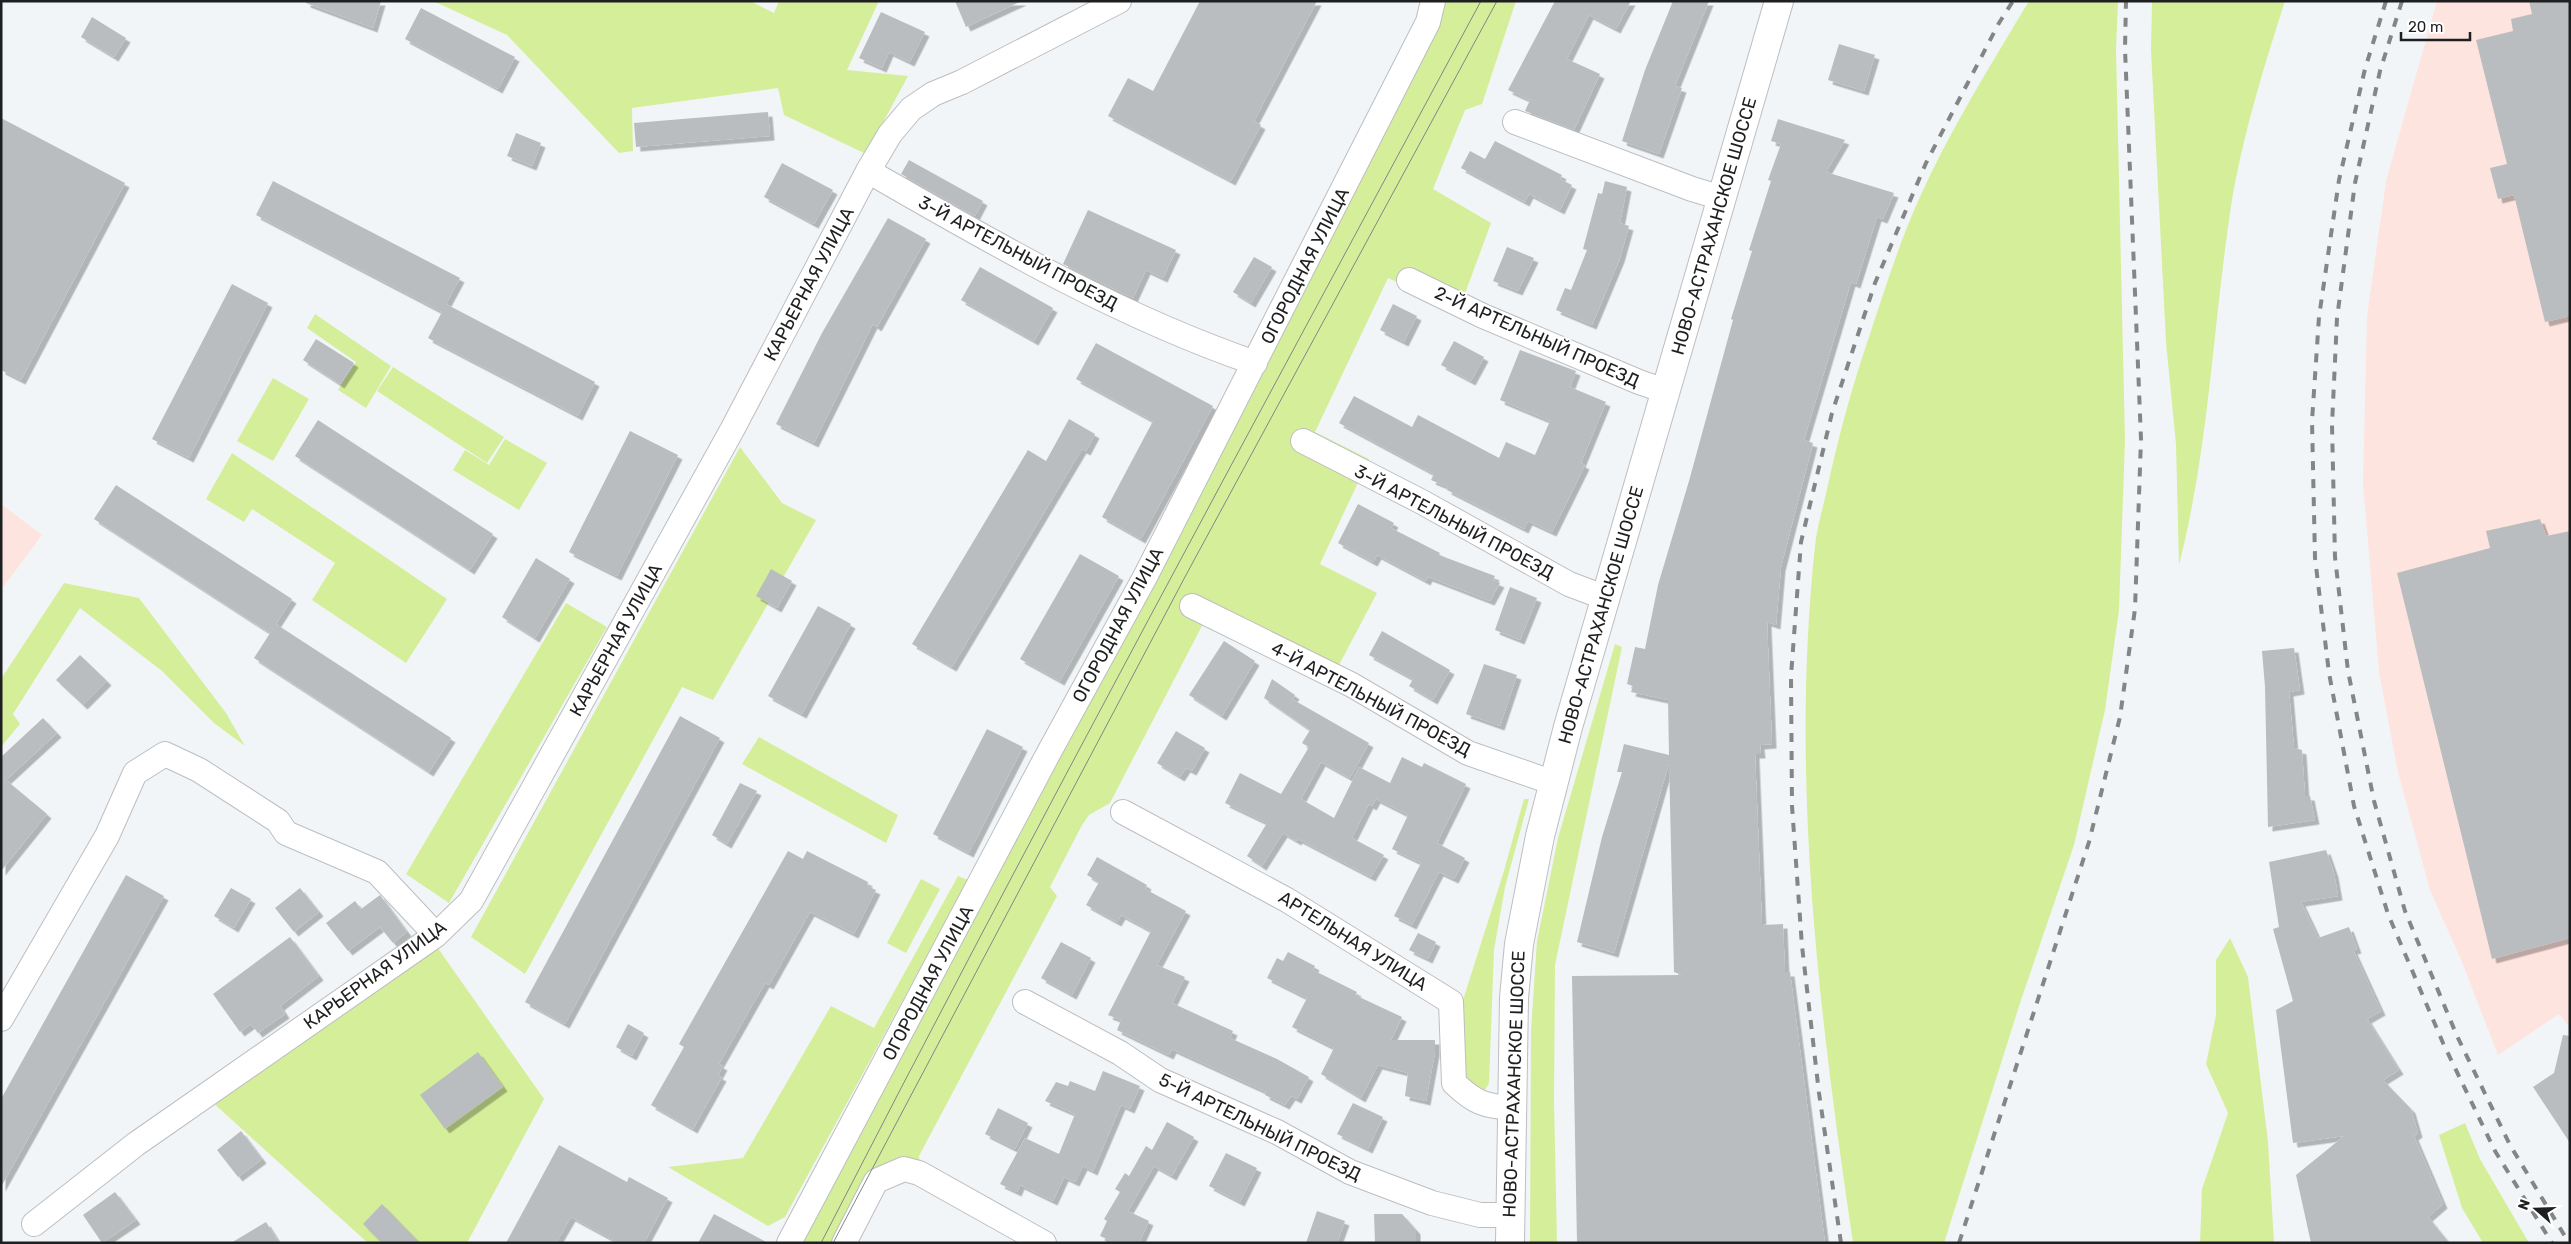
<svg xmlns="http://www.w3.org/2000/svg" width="2571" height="1244" viewBox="0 0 2571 1244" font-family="Rubik,sans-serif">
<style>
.commercial{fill:#fee4de}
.green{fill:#d5ee9a}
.building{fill:#babdbf;filter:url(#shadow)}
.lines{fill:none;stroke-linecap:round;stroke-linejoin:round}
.minor-casing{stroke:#bcbec1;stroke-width:26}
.major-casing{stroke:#bcbec1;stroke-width:30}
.minor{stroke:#fff;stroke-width:24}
.major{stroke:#fff;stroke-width:28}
.tram{stroke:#838587;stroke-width:1}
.rail{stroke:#838587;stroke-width:4;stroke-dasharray:9 9;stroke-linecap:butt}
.labels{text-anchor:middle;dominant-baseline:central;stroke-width:4;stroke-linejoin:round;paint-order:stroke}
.street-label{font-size:18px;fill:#1e1f20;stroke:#fff}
</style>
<defs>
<filter id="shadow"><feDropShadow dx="4.5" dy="4.5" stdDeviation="0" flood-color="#0004"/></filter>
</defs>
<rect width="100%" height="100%" fill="#f2f5f7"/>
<path class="commercial" d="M 2437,1 L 2570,1 L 2570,1028 L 2559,1014 L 2498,1055 L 2462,962 L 2430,890 L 2398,772 L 2379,672 L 2363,483 L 2367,317 L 2386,181 Z
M 1,504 L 42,535 L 1,590 Z"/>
<path class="green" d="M 433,1 L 750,1 L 774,13 L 779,1 L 879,1 L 847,70 L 908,76 L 866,154 L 784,115 L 778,88 L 632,108 L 633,151 L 619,153 L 507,35 Z
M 1445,1 L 1516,1 L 1482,104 L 1465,110 L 1433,189 L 1491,223 L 1459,310 L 1388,278 L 1315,432 L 1369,459 L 1320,564 L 1377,593 L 1339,665 L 1203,624 L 1110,803 L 1089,815 L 1082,825 L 1050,887 L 1057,896 L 919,1156 L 921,1169 L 899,1165 L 839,1243 L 802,1243 L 1438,23 Z
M 2029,1 L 2118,1 L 2116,50 L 2125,440 L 2119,610 L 2105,710 L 2074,845 L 2022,997 L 1944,1243 L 1853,1243 C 1819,1013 1790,779 1815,546 C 1817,527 1823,508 1827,489 C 1837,444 1848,401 1862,358 C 1880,305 1896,250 1919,199 C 1950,130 1990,66 2029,1 Z
M 2152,1 L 2285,1 C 2264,66 2242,138 2231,206 C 2213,325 2209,448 2179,565 L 2176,444 L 2166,342 L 2151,50 Z
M 315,314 L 391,366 L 366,408 L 338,390 L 356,362 L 307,328 Z
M 393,367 L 504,437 L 487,463 L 377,391 Z
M 273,378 L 309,399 L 273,461 L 237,441 Z
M 505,439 L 547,463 L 519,510 L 453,470 L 465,450 L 489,465 Z
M 740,447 L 782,503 L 816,520 L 713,700 L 682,687 L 525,974 L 471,937 Z
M 232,453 L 447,599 L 406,663 L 312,600 L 335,563 L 252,509 L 244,522 L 206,499 Z
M 64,583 L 139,598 L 226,713 L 245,746 L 214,723 L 162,671 L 80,608 L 13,714 L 20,724 L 1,747 L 1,679 Z
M 566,603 L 607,627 L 449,903 L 406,874 Z
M 1615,644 L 1622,647 L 1555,965 L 1554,1101 L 1557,1243 L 1530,1243 L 1531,1031 L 1537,941 L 1558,838 Z
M 759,737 L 898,815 L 886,843 L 742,764 Z
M 1524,799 L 1529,799 L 1505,887 L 1494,950 L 1489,1083 L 1485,1090 L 1468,1084 L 1458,1072 L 1457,1019 L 1503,874 Z
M 958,876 L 968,880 L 785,1217 L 768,1226 L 668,1167 L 743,1158 L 831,1006 L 874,1028 Z
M 921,879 L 940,889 L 906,953 L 887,943 Z
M 2230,938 L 2248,977 L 2268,1142 L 2274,1243 L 2200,1243 L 2202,1189 L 2228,1113 L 2206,1064 L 2216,1015 L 2216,960 Z
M 435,944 L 544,1099 L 467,1243 L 368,1243 L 211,1101 Z
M 2465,1123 L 2480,1159 L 2529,1243 L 2483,1243 L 2462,1208 L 2439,1135 Z"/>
<path class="building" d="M 306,1 L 381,1 L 373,28 L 306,3 Z
M 955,1 L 1022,1 L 966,27 Z
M 1200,1 L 1317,1 L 1254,121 L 1261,125 L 1231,181 L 1108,116 L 1128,78 L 1153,91 Z
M 1555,1 L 1631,1 L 1616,29 L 1589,15 L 1567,59 L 1600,74 L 1574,130 L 1525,111 L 1530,100 L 1508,90 Z
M 1673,1 L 1709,1 L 1675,86 L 1682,88 L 1659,154 L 1622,141 L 1645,70 Z
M 2529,1 L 2570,1 L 2570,316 L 2545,322 L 2514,195 L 2498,199 L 2490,168 L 2507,164 L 2476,40 L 2513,31 L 2511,19 L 2532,14 Z
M 421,8 L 515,57 L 498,89 L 405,39 Z
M 881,12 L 925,32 L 910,62 L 889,52 L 882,68 L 859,58 Z
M 92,17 L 126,38 L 114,57 L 81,37 Z
M 1839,44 L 1875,55 L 1864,91 L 1828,80 Z
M 768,112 L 770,136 L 636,147 L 634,123 Z
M 1,118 L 125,183 L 21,380 L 1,370 Z
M 1778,119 L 1845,140 L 1826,172 L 1894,193 L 1883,219 L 1877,217 L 1856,284 L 1851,282 L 1804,440 L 1813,443 L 1781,567 L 1776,625 L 1767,622 L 1772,744 L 1760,745 L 1761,754 L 1755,754 L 1762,925 L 1783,924 L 1785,972 L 1790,972 L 1825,1243 L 1577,1243 L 1572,976 L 1682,975 L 1674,972 L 1669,763 L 1614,953 L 1577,942 L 1602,837 L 1622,772 L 1617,772 L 1624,744 L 1669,755 L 1668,700 L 1631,692 L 1633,686 L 1627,684 L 1635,647 L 1645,649 L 1658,585 L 1689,481 L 1733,320 L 1731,319 L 1752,251 L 1749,250 L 1771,181 L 1768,180 L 1781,144 L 1771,141 Z
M 516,133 L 541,143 L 532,166 L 507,156 Z
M 1495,141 L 1562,175 L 1560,179 L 1572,185 L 1560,210 L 1529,194 L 1525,202 L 1461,168 L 1470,151 L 1485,159 Z
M 909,160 L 983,201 L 975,216 L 901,174 Z
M 782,163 L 833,190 L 814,224 L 764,197 Z
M 273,181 L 460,278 L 446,304 L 595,382 L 578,416 L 428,338 L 442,312 L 256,215 Z
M 1605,181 L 1627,187 L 1620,223 L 1629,226 L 1620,258 L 1592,325 L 1556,310 L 1565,288 L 1571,290 L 1587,250 L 1583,249 L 1598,193 L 1602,194 Z
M 1088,210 L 1176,250 L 1163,278 L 1146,270 L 1133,298 L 1063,264 Z
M 888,218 L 926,239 L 877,327 L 873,324 L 814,443 L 776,424 L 822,333 Z
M 1507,247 L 1534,258 L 1518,291 L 1493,281 Z
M 1254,257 L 1272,267 L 1251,303 L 1233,292 Z
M 980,267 L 1053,308 L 1034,341 L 961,300 Z
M 232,284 L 268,303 L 189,458 L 152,439 Z
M 1393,304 L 1417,316 L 1404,342 L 1380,330 Z
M 316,339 L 354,363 L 340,384 L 303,360 Z
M 1454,341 L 1484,357 L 1471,381 L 1441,365 Z
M 1096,343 L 1213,406 L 1141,539 L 1102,517 L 1153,421 L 1076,379 Z
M 1520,350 L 1576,371 L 1570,387 L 1606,402 L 1581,463 L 1585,465 L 1552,532 L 1528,521 L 1524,529 L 1447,490 L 1448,487 L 1431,480 L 1434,474 L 1339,423 L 1354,396 L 1412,427 L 1418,415 L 1499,458 L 1506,442 L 1535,455 L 1550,421 L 1500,400 Z
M 1069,419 L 1095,434 L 1086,451 L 1082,449 L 952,667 L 912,644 L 1028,450 L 1046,461 Z
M 318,420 L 493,534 L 470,570 L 295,456 Z
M 630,431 L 678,455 L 617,576 L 569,552 Z
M 116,485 L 292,599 L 270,633 L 94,519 Z
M 1358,504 L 1394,523 L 1391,528 L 1440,553 L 1439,555 L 1495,576 L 1493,580 L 1500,583 L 1490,601 L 1428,577 L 1426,581 L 1377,555 L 1373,562 L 1338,543 Z
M 2540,519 L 2546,536 L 2570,531 L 2570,938 L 2492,959 L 2397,573 L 2490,548 L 2486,531 Z
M 1080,554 L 1119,576 L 1060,681 L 1020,659 Z
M 536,558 L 570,579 L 535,638 L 502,617 Z
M 771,569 L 792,581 L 777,608 L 756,596 Z
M 1510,587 L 1537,598 L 1520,640 L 1495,630 Z
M 818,606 L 851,624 L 802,714 L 768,696 Z
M 276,624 L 451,738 L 429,772 L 254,658 Z
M 1382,631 L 1450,670 L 1433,700 L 1409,686 L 1413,679 L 1369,655 Z
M 1224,641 L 1255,661 L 1222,716 L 1189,695 Z
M 2294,648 L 2300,690 L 2289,692 L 2294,748 L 2302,750 L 2305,796 L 2310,796 L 2315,820 L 2268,827 L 2265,687 L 2262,651 Z
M 80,655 L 107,681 L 83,705 L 56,680 Z
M 1484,664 L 1517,675 L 1500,726 L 1466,714 Z
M 1272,679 L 1295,695 L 1292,699 L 1369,743 L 1350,778 L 1321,762 L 1301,799 L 1334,818 L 1359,767 L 1390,783 L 1402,757 L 1422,767 L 1424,763 L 1466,784 L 1437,843 L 1465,858 L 1454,879 L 1439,872 L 1412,925 L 1394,916 L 1421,863 L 1392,849 L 1408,815 L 1376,799 L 1372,806 L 1369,804 L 1352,838 L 1384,855 L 1371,877 L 1298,839 L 1297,841 L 1283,833 L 1262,866 L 1247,856 L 1267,823 L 1225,803 L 1240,773 L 1281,794 L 1309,747 L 1302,743 L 1310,730 L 1264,698 Z
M 680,716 L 720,738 L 565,1024 L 525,1002 Z
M 43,718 L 57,733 L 6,780 L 47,814 L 1,871 L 1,757 Z
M 987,729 L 1023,747 L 969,853 L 933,834 Z
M 1176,731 L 1205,748 L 1192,771 L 1186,768 L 1180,777 L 1157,763 Z
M 740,783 L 757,791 L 727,844 L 712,835 Z
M 2326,850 L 2334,873 L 2338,896 L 2301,902 L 2318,938 L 2349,927 L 2357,949 L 2353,950 L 2381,1011 L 2367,1019 L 2399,1070 L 2383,1080 L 2411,1109 L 2418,1133 L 2414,1136 L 2443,1204 L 2428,1217 L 2449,1243 L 2311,1243 L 2296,1175 L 2344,1136 L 2293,1143 L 2276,1010 L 2293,1001 L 2273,929 L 2279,927 L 2269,862 Z
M 788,851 L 803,859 L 807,851 L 868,882 L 867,886 L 876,890 L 854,934 L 810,912 L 769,985 L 765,983 L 719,1064 L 723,1066 L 718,1075 L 722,1077 L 693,1129 L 651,1105 L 684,1047 L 679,1044 Z
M 1097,857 L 1147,885 L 1145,889 L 1186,911 L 1157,965 L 1185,977 L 1172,1003 L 1233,1031 L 1230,1038 L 1277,1059 L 1309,1077 L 1297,1099 L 1291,1096 L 1285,1105 L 1265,1095 L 1266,1092 L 1172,1049 L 1169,1055 L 1117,1030 L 1121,1020 L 1108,1015 L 1151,931 L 1121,915 L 1117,922 L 1086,905 L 1099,882 L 1087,875 Z
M 126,875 L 164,896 L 1,1187 L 1,1099 Z
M 231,888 L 251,899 L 234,928 L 214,916 Z
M 300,888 L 319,912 L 294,932 L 275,908 Z
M 380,895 L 407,932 L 393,943 L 380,927 L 348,951 L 326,923 L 355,901 L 361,909 Z
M 1418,933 L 1436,942 L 1428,959 L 1409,950 Z
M 290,937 L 319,976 L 280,1006 L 285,1014 L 258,1033 L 251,1024 L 240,1032 L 213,994 Z
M 1061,942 L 1091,958 L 1072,995 L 1041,978 Z
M 1288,952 L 1315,966 L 1313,970 L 1357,992 L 1355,995 L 1402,1017 L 1391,1040 L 1435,1040 L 1435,1052 L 1426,1101 L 1405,1096 L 1408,1073 L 1378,1065 L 1361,1098 L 1321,1074 L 1334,1048 L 1292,1027 L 1307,998 L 1267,978 L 1277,958 L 1283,961 Z
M 628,1024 L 644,1033 L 632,1056 L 616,1047 Z
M 2563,1035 L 2570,1036 L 2570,1143 L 2533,1087 L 2554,1073 Z
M 478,1052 L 503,1087 L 445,1129 L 420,1095 Z
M 1103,1071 L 1140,1086 L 1130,1109 L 1121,1105 L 1093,1171 L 1083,1166 L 1075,1182 L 1064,1177 L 1053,1201 L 1020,1185 L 1017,1192 L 1000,1184 L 1025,1138 L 1059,1154 L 1075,1114 L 1045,1101 L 1056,1082 L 1068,1086 L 1070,1081 L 1095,1091 Z
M 1353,1103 L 1383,1117 L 1368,1149 L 1337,1134 Z
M 998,1108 L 1028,1123 L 1015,1149 L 985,1134 Z
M 1167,1122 L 1194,1137 L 1172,1176 L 1154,1166 L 1128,1211 L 1149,1221 L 1139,1243 L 1116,1243 L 1100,1236 L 1107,1221 L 1104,1219 L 1120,1192 L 1115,1189 L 1125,1173 L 1129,1176 L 1146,1146 L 1152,1150 Z
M 241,1131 L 262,1159 L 238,1177 L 217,1150 Z
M 559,1145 L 627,1182 L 629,1177 L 668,1198 L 644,1243 L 619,1243 L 571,1217 L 556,1243 L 506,1243 Z
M 1226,1153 L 1257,1168 L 1240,1202 L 1209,1186 Z
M 115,1192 L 136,1220 L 102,1243 L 83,1215 Z
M 382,1204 L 420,1243 L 382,1243 L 363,1224 Z
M 1317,1211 L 1345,1221 L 1337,1243 L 1306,1243 Z
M 714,1214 L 768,1243 L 698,1243 Z
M 1374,1214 L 1402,1214 L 1416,1230 L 1416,1243 L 1375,1243 Z
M 266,1222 L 279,1243 L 231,1243 Z"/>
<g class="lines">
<g class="minor-casing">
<path id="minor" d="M 1515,122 L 1692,189 L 1722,198
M 868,171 C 993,243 1118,316 1255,363
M 1409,280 L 1483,316 L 1639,382 L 1665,391
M 1303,441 L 1422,502 L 1569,584 L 1606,598
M 1192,606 L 1352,685 L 1468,753 L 1554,783
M 1123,812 L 1287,900 L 1451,1002 L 1454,1083 C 1475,1103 1484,1106 1513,1108
M 1025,1002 L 1120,1053 L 1160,1080 L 1277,1132 L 1350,1172 L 1432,1203 L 1480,1215 L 1509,1215
M 1,1019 L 107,836 L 135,773 L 165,754 L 199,770 L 278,821 L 286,833 L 377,872 L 436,935
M 34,1224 L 136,1144 L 436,935 L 471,901 L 732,430 L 868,171 L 890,134 L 911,109 L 933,94 L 962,82 L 1119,1
M 789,1243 L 1047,756 L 1145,577 L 1428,22 L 1433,1
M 844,1243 L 876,1181 L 904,1169 L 919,1173 L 1044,1243"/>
</g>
<g class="major-casing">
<path id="major" d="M 1510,1243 L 1514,998 L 1519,944 L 1540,836 L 1568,727 L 1779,1"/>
</g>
<use href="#minor" class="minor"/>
<use href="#major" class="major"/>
<path class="tram" d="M 821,1243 C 1035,826 1259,414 1481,1
M 833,1243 L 1186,575 L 1497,1"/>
<path class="rail" d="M 2386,1 L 2365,69 L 2339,180 L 2319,317 L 2312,421 L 2315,558 L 2329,673 L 2354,806 L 2388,914 L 2443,1043 L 2495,1151 L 2552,1243
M 2402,1 L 2380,71 L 2355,183 L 2337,318 L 2332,425 L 2335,557 L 2348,671 L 2374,801 L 2405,911 L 2457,1036 L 2510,1145 L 2569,1243
M 1841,1243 L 1819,1093 L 1802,946 L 1792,806 L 1791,676 L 1801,542 L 1832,413 L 1875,283 L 1926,163 L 1999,23 L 2013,1
M 1959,1243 L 2089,842 L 2120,717 L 2135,609 L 2141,439 L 2125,49 L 2126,1"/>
</g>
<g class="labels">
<g class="street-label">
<text transform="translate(1714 226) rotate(-74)">НОВО-АСТРАХАНСКОЕ ШОССЕ</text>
<text transform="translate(1018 253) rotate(28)">3-Й АРТЕЛЬНЫЙ ПРОЕЗД</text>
<text transform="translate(1305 266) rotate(-63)">ОГОРОДНАЯ УЛИЦА</text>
<text transform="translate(809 284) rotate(-62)">КАРЬЕРНАЯ УЛИЦА</text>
<text transform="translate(1537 337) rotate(24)">2-Й АРТЕЛЬНЫЙ ПРОЕЗД</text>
<text transform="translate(1454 522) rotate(28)">3-Й АРТЕЛЬНЫЙ ПРОЕЗД</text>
<text transform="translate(1601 615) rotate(-74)">НОВО-АСТРАХАНСКОЕ ШОССЕ</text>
<text transform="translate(1118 625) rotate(-62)">ОГОРОДНАЯ УЛИЦА</text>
<text transform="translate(616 640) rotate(-61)">КАРЬЕРНАЯ УЛИЦА</text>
<text transform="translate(1371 699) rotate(28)">4-Й АРТЕЛЬНЫЙ ПРОЕЗД</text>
<text transform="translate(1353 941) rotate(32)">АРТЕЛЬНАЯ УЛИЦА</text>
<text transform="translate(375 975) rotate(-36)">КАРЬЕРНАЯ УЛИЦА</text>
<text transform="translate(928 983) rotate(-62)">ОГОРОДНАЯ УЛИЦА</text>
<text transform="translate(1514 1084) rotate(-88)">НОВО-АСТРАХАНСКОЕ ШОССЕ</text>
<text transform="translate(1260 1127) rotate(26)">5-Й АРТЕЛЬНЫЙ ПРОЕЗД</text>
</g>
</g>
<rect width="2571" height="1244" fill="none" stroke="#1e1f20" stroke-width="5"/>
<g transform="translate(2536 1209) rotate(290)" stroke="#ffffff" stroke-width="4" paint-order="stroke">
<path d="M0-4L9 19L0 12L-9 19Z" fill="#1e1f20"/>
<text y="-8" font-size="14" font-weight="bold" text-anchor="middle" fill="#1e1f20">N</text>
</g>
<path d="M2401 32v8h69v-8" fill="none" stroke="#1e1f20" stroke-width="2.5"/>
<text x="2408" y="32" font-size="15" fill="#1e1f20" stroke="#ffffff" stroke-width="4" paint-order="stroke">20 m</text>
</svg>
